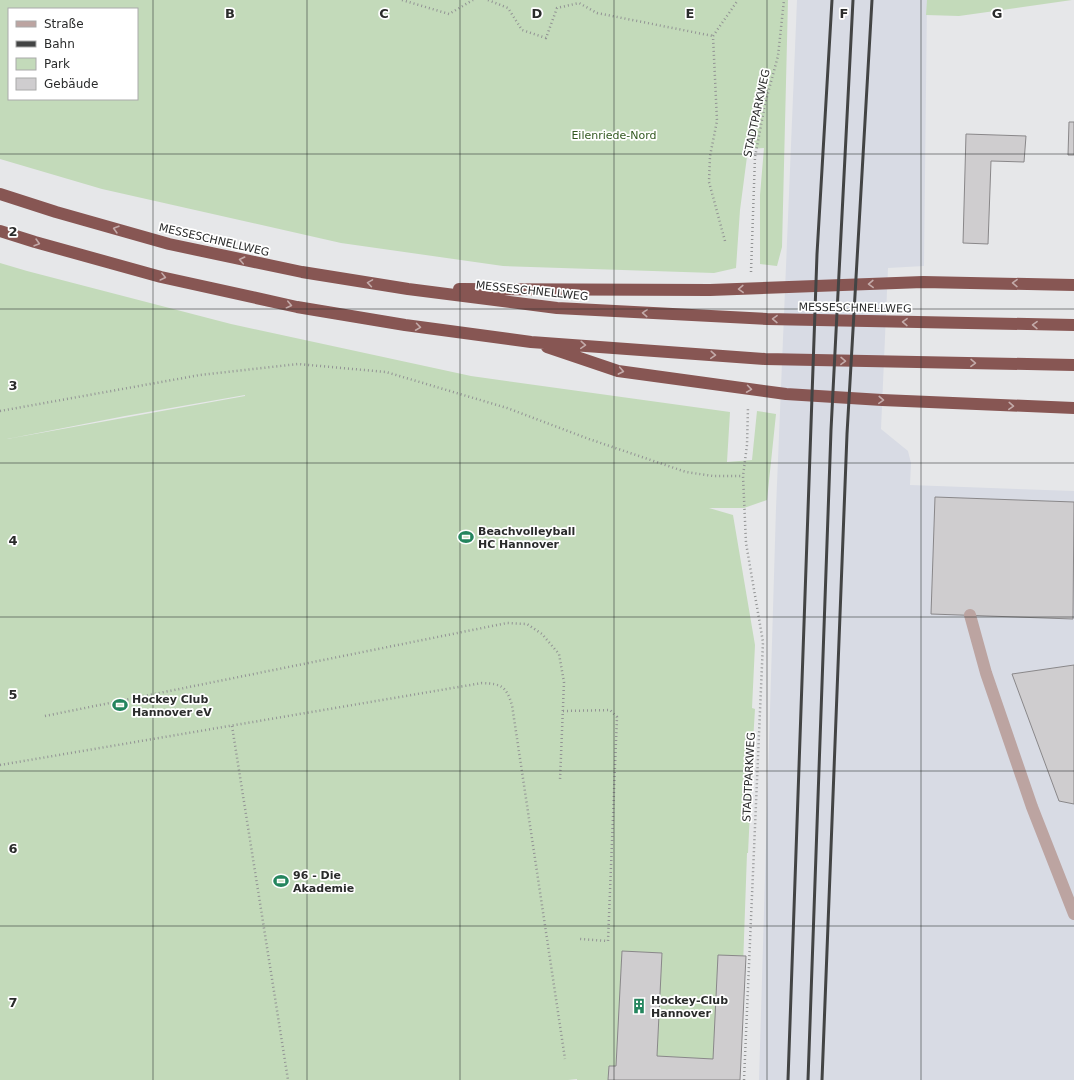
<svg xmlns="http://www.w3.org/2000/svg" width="1074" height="1080" viewBox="0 0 1074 1080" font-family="'DejaVu Sans',sans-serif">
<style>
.built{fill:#d8dbe4}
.green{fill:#c3daba;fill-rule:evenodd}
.building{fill:#cfcdcf;stroke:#898789}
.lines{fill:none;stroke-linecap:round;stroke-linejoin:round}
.path{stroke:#929394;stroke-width:2.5;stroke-dasharray:1 3;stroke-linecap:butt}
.minor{stroke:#bca4a1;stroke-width:12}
.highway{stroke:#875653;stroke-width:12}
.rail{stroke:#434444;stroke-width:3}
.oneway{stroke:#c3aaa9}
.grid{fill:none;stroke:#2a2b2b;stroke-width:1;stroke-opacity:0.55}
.labels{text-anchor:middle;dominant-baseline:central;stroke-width:3.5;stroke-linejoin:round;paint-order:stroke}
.street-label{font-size:11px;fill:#2a2b2b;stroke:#fff}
.park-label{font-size:11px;fill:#325820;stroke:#fff}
.poi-label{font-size:11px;font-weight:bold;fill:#2a2b2b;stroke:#fff;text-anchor:start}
.grid-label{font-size:13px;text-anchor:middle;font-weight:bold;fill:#2a2b2b;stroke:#fff;stroke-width:3.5;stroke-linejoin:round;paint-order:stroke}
</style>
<rect width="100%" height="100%" fill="#e6e7e9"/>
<path class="built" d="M 797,0 L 927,0 L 924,266 L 888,268 L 881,429 L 908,451 L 911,463 L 910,485 L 1074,491 L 1074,1080 L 759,1080 L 776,508 Z"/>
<path class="green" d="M 0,0 L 788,0 L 782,247 L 777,266 L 760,264 L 760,195 L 764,148 L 748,149 L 740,210 L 736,268 L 714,273 L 503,266 L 341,243 L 102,189 L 0,159 ZM 9,9 L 137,9 L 137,99 L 9,99 Z
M 927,0 L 1072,0 L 959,16 L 926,15 Z
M 0,263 L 27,271 L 231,324 L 471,376 L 730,412 L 727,462 L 752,460 L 757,411 L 776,414 L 767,500 L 744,508 L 709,508 L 733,515 L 755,645 L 752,708 L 755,709 L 751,774 L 750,775 L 749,790 L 751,791 L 748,853 L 747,853 L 739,1080 L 577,1080 L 577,1079 L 568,1080 L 0,1080 ZM 245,395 L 245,396 L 7,439 L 125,416 Z"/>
<path class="building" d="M 1069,122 L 1074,122 L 1074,155 L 1068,155 Z
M 966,134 L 1026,136 L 1024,162 L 991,161 L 988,244 L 963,243 Z
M 935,497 L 1074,502 L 1073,619 L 931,614 Z
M 1074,665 L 1074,804 L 1059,801 L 1012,674 Z
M 622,951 L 662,953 L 657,1056 L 713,1059 L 718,955 L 746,956 L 740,1080 L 608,1080 L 609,1066 L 616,1066 Z"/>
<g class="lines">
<path class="path" d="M 402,0 L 449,14 L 473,0
M 488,0 L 508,8 L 522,30 L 546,38 L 557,8 L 579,3 L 597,13 L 713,36
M 725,241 L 709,182 L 710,156 L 717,121 L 713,36 L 738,0
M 751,272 L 755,157 L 765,104 L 778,56 L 784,0
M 0,411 L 200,375 L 298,364 L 386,372 L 507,408 L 589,439 L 686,472 L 713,476 L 743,476
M 563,711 L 610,710 L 617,717 L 608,941 L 580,939
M 45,716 L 507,623 L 527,624 L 542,634 L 559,654 L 564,682 L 560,780
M 232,726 L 288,1080
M 0,765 L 482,683 C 502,684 506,686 512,705 L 565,1059
M 744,1080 L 763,642 L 746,543 L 743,476 L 747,445 L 748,407"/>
<path class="minor" d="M 970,615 L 986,673 L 1032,807 L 1074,914"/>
<path class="highway" d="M 0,194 L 56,212 L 169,244 L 302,272 L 408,289 L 557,308 L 767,319 L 1074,325
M 0,231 L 35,242 L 161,277 L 297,307 L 405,325 L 531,342 L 765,359 L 1074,365
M 459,289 L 710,290 L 923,282 L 1074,285
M 547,347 L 618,371 L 786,394 L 882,400 L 1074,408"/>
<path class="rail" d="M 788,1080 L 817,254 L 832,0
M 808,1080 L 831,430 L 853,0
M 822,1080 L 847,434 L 872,0"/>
</g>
<defs><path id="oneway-chevron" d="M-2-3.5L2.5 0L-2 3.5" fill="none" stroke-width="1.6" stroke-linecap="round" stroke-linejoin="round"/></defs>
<g class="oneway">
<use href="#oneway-chevron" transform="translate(116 229) rotate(-164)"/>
<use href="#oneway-chevron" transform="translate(37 243) rotate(16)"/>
<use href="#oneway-chevron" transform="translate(242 260) rotate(-168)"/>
<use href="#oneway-chevron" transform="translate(163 277) rotate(14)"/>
<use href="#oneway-chevron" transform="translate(370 283) rotate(-171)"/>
<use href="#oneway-chevron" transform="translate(1015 283) rotate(-179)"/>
<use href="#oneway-chevron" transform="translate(871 284) rotate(178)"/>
<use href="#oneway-chevron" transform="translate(741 289) rotate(178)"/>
<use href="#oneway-chevron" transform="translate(289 305) rotate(13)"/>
<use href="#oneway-chevron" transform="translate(645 313) rotate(-177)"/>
<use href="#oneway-chevron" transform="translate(775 319) rotate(-179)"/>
<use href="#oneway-chevron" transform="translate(905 322) rotate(-179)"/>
<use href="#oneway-chevron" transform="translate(1035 325) rotate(-179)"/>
<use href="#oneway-chevron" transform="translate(418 327) rotate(8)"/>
<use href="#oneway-chevron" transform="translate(583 345) rotate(4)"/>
<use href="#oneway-chevron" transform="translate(713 355) rotate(4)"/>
<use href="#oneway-chevron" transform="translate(843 361) rotate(1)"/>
<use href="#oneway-chevron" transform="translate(973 363) rotate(1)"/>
<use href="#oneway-chevron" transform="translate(621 371) rotate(11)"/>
<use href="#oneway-chevron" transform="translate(749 389) rotate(8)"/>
<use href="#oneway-chevron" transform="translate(881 400) rotate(3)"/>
<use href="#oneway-chevron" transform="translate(1011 406) rotate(3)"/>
</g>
<path class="grid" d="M 153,0 L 153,1080M 307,0 L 307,1080M 460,0 L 460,1080M 614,0 L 614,1080M 767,0 L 767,1080M 921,0 L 921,1080M 0,154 L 1074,154M 0,309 L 1074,309M 0,463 L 1074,463M 0,617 L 1074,617M 0,771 L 1074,771M 0,926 L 1074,926"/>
<defs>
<g id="stadium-bare" transform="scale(1.2)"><path d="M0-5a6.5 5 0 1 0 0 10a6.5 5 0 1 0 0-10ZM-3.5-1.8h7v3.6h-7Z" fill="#24855e" stroke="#fff" stroke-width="2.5" paint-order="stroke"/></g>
<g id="building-bare" transform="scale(1.2)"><path d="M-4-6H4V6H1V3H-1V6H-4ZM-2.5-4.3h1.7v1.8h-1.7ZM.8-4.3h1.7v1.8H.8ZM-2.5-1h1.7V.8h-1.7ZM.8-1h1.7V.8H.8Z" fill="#24855e" stroke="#fff" stroke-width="2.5" paint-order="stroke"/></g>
</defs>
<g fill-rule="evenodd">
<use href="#stadium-bare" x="466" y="537"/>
<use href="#stadium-bare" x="120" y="705"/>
<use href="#stadium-bare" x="281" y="881"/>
<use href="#building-bare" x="639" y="1006"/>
</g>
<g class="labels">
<g class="street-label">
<text transform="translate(757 113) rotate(-78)">STADTPARKWEG</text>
<text transform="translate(214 240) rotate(13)">MESSESCHNELLWEG</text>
<text transform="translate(532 291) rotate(6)">MESSESCHNELLWEG</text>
<text transform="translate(855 308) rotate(1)">MESSESCHNELLWEG</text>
<text transform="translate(749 777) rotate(-87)">STADTPARKWEG</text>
</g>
<g class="park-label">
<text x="614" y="135">Eilenriede-Nord</text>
</g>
<g class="poi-label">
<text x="478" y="531">Beachvolleyball<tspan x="478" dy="13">HC Hannover</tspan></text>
<text x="132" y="699">Hockey Club<tspan x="132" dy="13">Hannover eV</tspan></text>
<text x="293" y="875">96 - Die<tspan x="293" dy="13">Akademie</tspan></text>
<text x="651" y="1000">Hockey-Club<tspan x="651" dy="13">Hannover</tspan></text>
</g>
</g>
<g class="grid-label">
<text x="230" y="18">B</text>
<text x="384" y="18">C</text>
<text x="537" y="18">D</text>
<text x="690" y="18">E</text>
<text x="844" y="18">F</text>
<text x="997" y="18">G</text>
<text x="13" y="236">2</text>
<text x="13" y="390">3</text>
<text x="13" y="545">4</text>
<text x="13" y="699">5</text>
<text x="13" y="853">6</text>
<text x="13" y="1007">7</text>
</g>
<rect x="8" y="8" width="130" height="92" fill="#ffffff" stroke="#aaaaaa"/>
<rect x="16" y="21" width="20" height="6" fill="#bca4a1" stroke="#aaaaaa"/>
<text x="44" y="28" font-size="12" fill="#2a2b2b">Straße</text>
<rect x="16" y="41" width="20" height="6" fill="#434444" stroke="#aaaaaa"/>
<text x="44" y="48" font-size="12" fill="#2a2b2b">Bahn</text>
<rect x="16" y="58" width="20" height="12" fill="#c3daba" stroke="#aaaaaa"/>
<text x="44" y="68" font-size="12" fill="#2a2b2b">Park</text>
<rect x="16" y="78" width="20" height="12" fill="#cfcdcf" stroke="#aaaaaa"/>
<text x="44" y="88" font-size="12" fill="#2a2b2b">Gebäude</text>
</svg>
